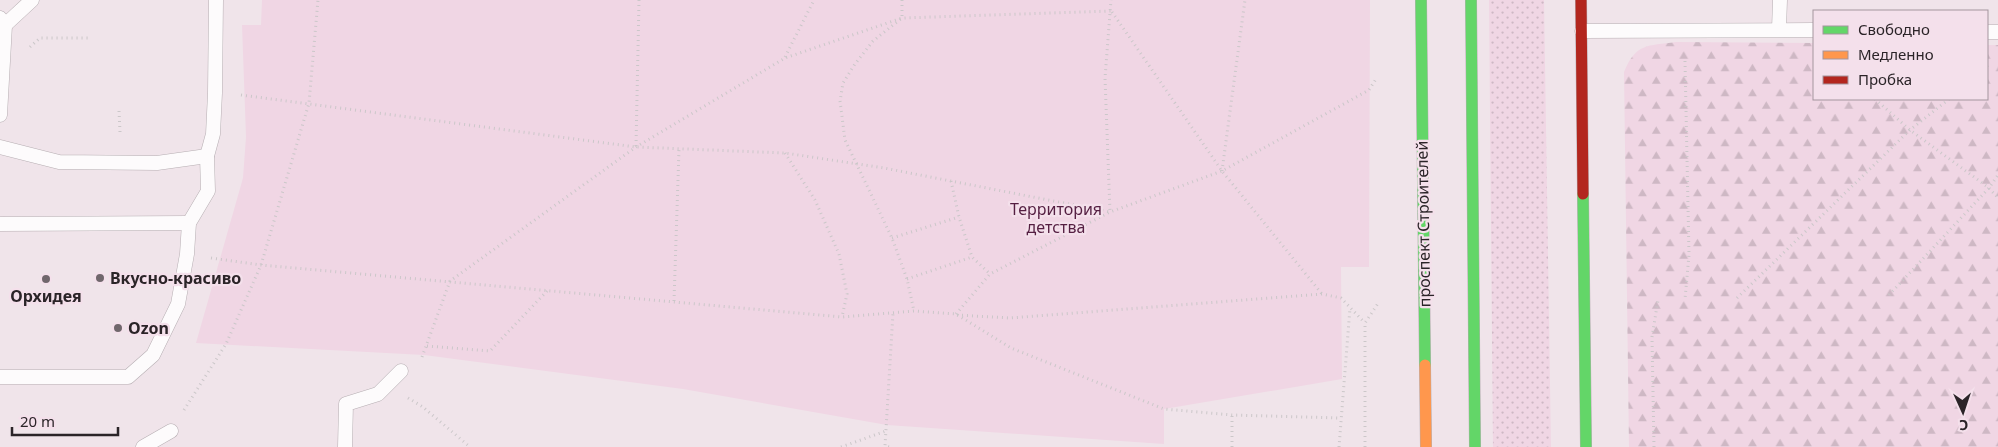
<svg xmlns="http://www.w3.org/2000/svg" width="1998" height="447" viewBox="0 0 1998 447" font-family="'Noto Sans',sans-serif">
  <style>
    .grass { fill: url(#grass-dots) }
    .forest { fill: url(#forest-firs) }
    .park { fill: #f0d6e4 }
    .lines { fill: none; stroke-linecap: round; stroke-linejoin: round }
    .lane-casing { stroke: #b6aeb2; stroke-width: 15 }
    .fast-casing { stroke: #b6aeb2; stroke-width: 12 }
    .slow-casing { stroke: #b6aeb2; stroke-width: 12 }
    .jam-casing { stroke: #b6aeb2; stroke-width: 12 }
    .path { stroke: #cbc7c9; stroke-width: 3; stroke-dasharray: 1 4; stroke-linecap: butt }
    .lane { stroke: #fdfbfc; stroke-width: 14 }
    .fast { stroke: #63d668; stroke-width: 11 }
    .slow { stroke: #ff974d; stroke-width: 11 }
    .jam { stroke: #b3261e; stroke-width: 11 }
    .poi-dot { fill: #70676c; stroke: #f4e0eb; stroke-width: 2 }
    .labels { text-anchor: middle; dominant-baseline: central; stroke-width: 4.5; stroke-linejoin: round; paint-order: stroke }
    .park-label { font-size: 16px; fill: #551f42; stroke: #f4e0eb }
    .street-label { font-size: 16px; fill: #2b2428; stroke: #f4e0eb }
    .poi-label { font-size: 16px; font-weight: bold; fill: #2b2428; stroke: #f4e0eb; text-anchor: start }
  </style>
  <defs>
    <pattern id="grass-dots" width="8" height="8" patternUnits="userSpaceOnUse" patternTransform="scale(1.25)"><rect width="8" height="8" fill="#f0d6e4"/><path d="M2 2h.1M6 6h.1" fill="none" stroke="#ceb8c4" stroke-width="1.8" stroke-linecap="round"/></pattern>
    <pattern id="forest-firs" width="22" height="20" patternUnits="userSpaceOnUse" patternTransform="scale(1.25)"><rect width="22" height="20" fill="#f0d6e4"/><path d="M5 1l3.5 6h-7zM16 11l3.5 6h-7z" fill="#ceb8c4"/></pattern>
  </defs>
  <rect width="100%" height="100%" fill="#f0e4ea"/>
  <path class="grass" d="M1489 0H1544L1551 447H1493Z"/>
  <path class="forest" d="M1676 42 1814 43V99H1987V45H1998V447H1629L1624 72C1636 43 1647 46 1676 42Z"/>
  <path class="park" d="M262 0H1370L1369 267H1341L1342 379 1164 409V444L887 425 683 389 424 355 196 343 243 178 246 137 242 25H261Z"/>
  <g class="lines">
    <g class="lane-casing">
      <g id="lane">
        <path d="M0 18 5 25 0 115"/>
        <path d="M5 25 32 0"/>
        <path d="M1779 29 1780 0"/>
        <path d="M1582 31 1814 30"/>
        <path d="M1987 32H1998"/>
        <path d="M0 147 59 162 157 163 207 156"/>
        <path d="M0 224 189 223"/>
        <path d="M0 377H128L153 355 178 304 187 254 189 223 208 191 207 156 213 134 215 93 216 0"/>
        <path d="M143 447 171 431"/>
        <path d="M345 447 346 404 378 394 401 371"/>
      </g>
    </g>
    <g class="fast-casing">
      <g id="fast">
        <path d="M1421 0 1425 365"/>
        <path d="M1471 0 1475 447"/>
        <path d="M1583 194 1586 447"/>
      </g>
    </g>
    <g class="slow-casing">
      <path id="slow" d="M1425 365 1426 447"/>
    </g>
    <g class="jam-casing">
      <path id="jam" d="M1581 0 1583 194"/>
    </g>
    <g class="path">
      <path d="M902 0V18L873 41 855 64 843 83 840 101 845 140 892 238 907 279 914 311"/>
      <path d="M1112 12 1222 171 1322 294"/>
      <path d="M30 47 40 38H91"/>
      <path d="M785 57 814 0"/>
      <path d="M1685 61 1689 255 1685 299"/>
      <path d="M1987 66 1990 63"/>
      <path d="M241 95 636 147 785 153 884 168 1110 212 1105 78 1111 0"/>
      <path d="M1875 99 1910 130 1989 188 1998 198"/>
      <path d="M119 111 120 132"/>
      <path d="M636 146 639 0"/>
      <path d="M785 153 815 200 839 254 847 294 842 317"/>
      <path d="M1222 171 1245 0"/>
      <path d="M951 181 959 217 972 257 990 274"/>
      <path d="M892 238 959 217"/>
      <path d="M211 258 261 265 842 317 914 311 956 314 1011 348 1164 409 1232 415 1340 418"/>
      <path d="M907 279 972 257"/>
      <path d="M1889 295 1989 188 1998 175"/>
      <path d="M1737 298 1910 130 1949 99"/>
      <path d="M674 301 679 149"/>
      <path d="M956 314 990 274 1110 212 1222 171 1369 90 1376 79"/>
      <path d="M957 315 1010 318 1322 294 1341 298 1365 323"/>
      <path d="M427 346 490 351 548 290"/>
      <path d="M422 357 450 281 636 147 785 58 902 18 1111 11"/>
      <path d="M408 398 423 407 470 447"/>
      <path d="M184 410 226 344 261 265 309 103 318 0"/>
      <path d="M841 447 886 431"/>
      <path d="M889 447 885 446 893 313"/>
      <path d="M1232 447V415"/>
      <path d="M1339 447 1350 308"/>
      <path d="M1365 447V323L1379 302"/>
      <path d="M1654 447 1652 337 1658 300"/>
    </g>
    <use href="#lane" class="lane"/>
    <use href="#fast" class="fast"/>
    <use href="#slow" class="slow"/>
    <use href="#jam" class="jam"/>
  </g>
  <g class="poi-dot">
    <circle cx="100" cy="278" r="5"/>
    <circle cx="46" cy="279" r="5"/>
    <circle cx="118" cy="328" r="5"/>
  </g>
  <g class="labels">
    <g class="park-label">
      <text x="1056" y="209">Территория<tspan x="1056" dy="18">детства</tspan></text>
    </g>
    <g class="street-label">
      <text transform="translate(1423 224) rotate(-91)">проспект Строителей</text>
    </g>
    <g class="poi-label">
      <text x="110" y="278">Вкусно-красиво</text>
      <text x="46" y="296" text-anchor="middle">Орхидея</text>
      <text x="128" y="328">Ozon</text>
    </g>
  </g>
  <rect x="1813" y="10" width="175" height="90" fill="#f4e0eb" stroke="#a4959d"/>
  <rect x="1823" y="26" width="25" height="8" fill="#63d668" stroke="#a4959d"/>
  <text x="1858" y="35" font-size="15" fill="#2b2428">Свободно</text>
  <rect x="1823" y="51" width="25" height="8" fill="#ff974d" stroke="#a4959d"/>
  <text x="1858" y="60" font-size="15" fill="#2b2428">Медленно</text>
  <rect x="1823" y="76" width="25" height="8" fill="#b3261e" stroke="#a4959d"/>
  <text x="1858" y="85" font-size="15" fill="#2b2428">Пробка</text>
  <g transform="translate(1963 412) rotate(177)" stroke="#f4e0eb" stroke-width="4" paint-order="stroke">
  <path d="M0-4L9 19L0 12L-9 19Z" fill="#2b2428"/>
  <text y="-8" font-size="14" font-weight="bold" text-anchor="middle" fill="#2b2428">С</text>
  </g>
  <path d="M12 427v8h106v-8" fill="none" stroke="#2b2428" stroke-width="2.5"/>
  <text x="20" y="427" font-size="15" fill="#2b2428" stroke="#f4e0eb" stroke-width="4" paint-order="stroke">20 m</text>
</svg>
